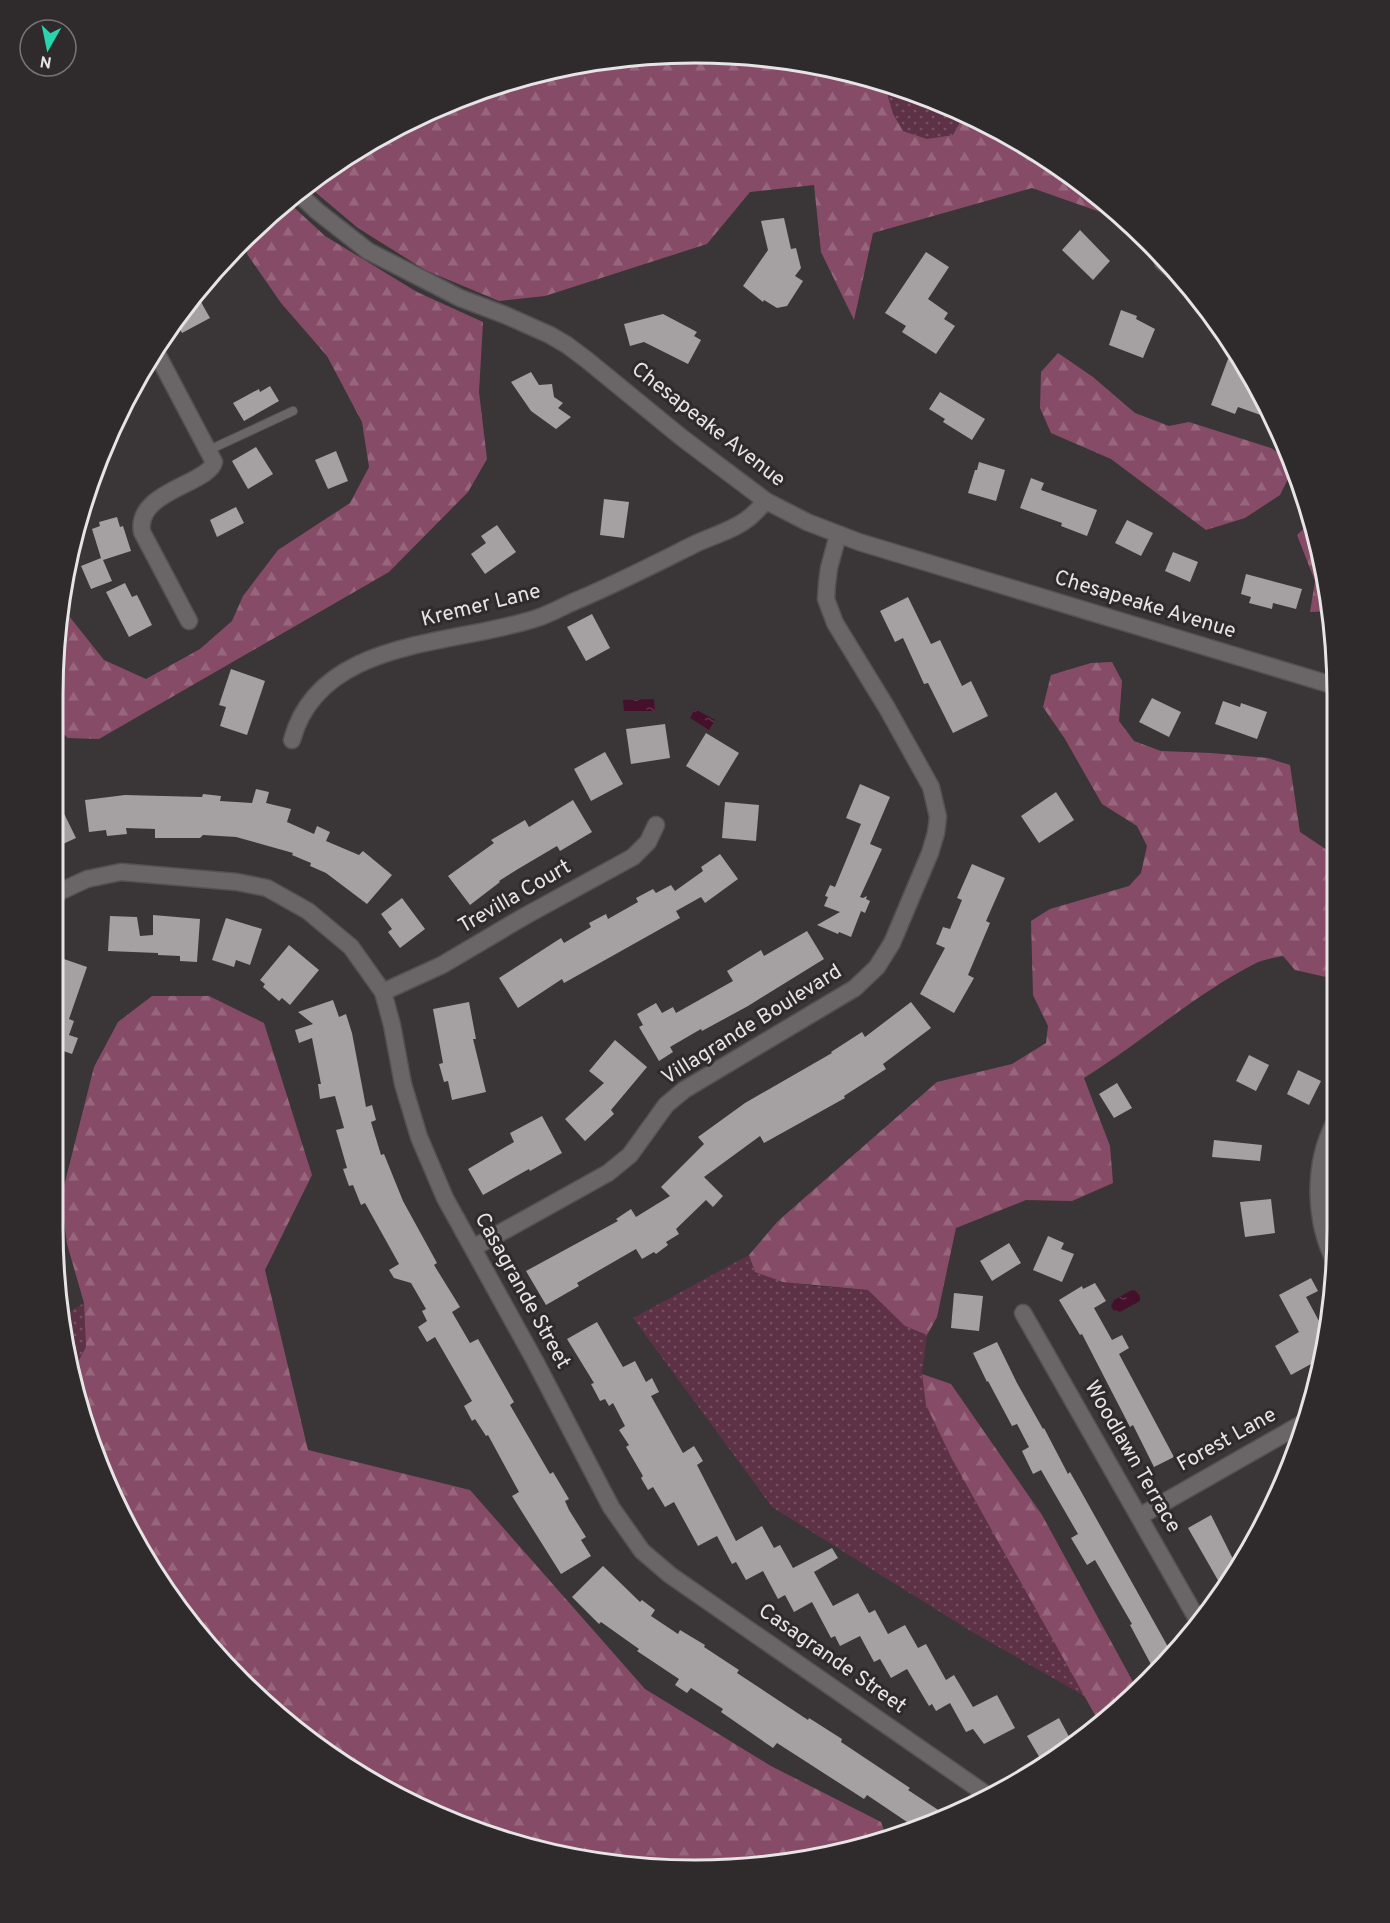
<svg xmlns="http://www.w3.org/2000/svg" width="1390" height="1923" viewBox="0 0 1390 1923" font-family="Overpass,sans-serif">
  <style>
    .grass { fill: url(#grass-dots) }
    .forest { fill: url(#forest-firs) }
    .water { fill: url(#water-ripples) }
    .building { fill: #a5a0a2 }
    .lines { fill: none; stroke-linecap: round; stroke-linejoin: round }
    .service-casing { stroke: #545152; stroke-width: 10 }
    .minor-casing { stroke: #545152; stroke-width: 19 }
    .tertiary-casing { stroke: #545152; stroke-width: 19 }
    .service { stroke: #6a6567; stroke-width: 8 }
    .minor { stroke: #6a6567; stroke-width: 16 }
    .tertiary { stroke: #6a6567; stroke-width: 16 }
    .labels { text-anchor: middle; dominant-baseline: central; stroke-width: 6; stroke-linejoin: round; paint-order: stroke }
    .street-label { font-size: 21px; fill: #e7e4e6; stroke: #2f2b2d }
    .rim { fill: none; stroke: #e7e4e6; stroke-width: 3 }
  </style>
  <defs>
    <pattern id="grass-dots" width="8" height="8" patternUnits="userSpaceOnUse" patternTransform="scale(1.5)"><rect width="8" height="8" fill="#5e3246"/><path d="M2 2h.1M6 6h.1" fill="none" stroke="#755061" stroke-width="1.8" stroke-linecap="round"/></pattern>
    <pattern id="forest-firs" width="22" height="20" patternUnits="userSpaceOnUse" patternTransform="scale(1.5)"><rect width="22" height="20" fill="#864c67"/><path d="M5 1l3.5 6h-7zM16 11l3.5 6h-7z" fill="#97667d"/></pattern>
    <pattern id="water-ripples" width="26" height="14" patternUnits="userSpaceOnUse" patternTransform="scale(1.5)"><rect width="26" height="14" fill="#45102c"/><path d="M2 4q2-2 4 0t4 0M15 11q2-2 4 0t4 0" fill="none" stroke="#60334b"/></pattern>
  </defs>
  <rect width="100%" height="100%" fill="#3a3537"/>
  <g class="grass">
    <path d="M884 83 965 113 953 135 927 139 903 131 893 114Z"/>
    <path d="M749 1255 755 1272 813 1286 868 1290 905 1326 927 1335 922 1374 926 1405 952 1459 1086 1697 969 1630 772 1507 633 1318Z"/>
    <path d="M84 1303 86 1347 72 1373 64 1315Z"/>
  </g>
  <g class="forest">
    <path d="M737 54 862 74 884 83 893 114 903 131 927 139 953 135 965 113 979 119 1086 185 1123 220 1032 188 873 233 854 320 821 252 814 185 750 192 707 244 545 296 499 301 425 270 358 228 308 186 374 138 489 86 611 58Z"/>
    <path d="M287 201 325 236 417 292 483 322 479 392 487 459 468 492 389 572 99 739 68 738 53 725V695L61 606 104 660 146 679 200 649 232 621 243 596 278 550 350 503 369 467 362 422 327 356 281 303 247 254 249 234 272 212Z"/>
    <path d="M1058 353 1093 377 1135 413 1169 426 1189 422 1271 448 1292 462 1294 467 1280 495 1245 518 1206 530 1111 459 1051 433 1040 408 1041 372Z"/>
    <path d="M1311 522 1332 611 1310 612 1315 581 1297 535Z"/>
    <path d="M1112 662 1122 681 1119 721 1134 741 1161 751 1211 753 1268 758 1290 765 1300 832 1333 854 1334 973 1326 977 1295 970 1283 956C1274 958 1264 959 1256 963 1195 994 1142 1042 1084 1078L1110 1146 1113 1183 1072 1201 1026 1200 956 1228 937 1317 927 1335 905 1326 868 1290 783 1282 755 1272 749 1255 778 1221 937 1082 1012 1064 1046 1043 1048 1026 1033 995 1031 921 1050 909 1129 886 1141 873 1147 846 1137 826 1102 804 1065 739 1043 707 1051 675 1091 663Z"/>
    <path d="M152 996H209L264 1023 312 1175 265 1270 308 1450 470 1490 645 1689 771 1766 881 1822 886 1836 779 1865 653 1869 570 1858 411 1804 271 1711 161 1585 102 1474 74 1395 72 1373 86 1347 84 1303 67 1244 61 1198 94 1067 118 1022Z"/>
    <path d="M922 1374 951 1384 1042 1515 1138 1691 1118 1711 1100 1724 952 1459 926 1405Z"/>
  </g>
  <g class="water">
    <path d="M654 699 655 711H624L623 700Z"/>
    <path d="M695 709 715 720 709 730 690 718Z"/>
    <path d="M1132 1290 1136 1291 1140 1296V1301L1120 1312 1116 1310 1114 1311 1111 1306 1114 1300Z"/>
  </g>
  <g class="building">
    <path d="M784 218 791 249 796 248 801 268 795 276 803 281 787 306 777 308 764 300 763 302 743 286 768 250 761 221Z"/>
    <path d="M1080 230 1110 261 1093 280 1062 250Z"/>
    <path d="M926 252 949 267 928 299 948 313 944 319 955 326 936 354 902 332 906 326 885 313Z"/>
    <path d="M196 293 210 318 182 333 176 322Z"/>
    <path d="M1121 310 1137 316 1136 319 1155 329 1143 358 1109 345Z"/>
    <path d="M663 314 697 332 694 336 701 340 688 364 644 342 630 346 624 324Z"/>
    <path d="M1228 359 1239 363 1271 411 1275 420 1238 407 1235 414 1211 405Z"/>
    <path d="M531 372 539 385 552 384 554 397 563 403 558 408 571 417 556 429 531 411 511 382Z"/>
    <path d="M270 386 279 401 244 421 233 403 259 389 260 392Z"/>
    <path d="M940 392 985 419 972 440 943 422 945 419 929 409Z"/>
    <path d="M256 447 273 474 248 489 232 461Z"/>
    <path d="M336 451 348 481 328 489 315 460Z"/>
    <path d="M979 462 1005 470 996 501 968 493 975 470H977Z"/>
    <path d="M1031 478 1044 483 1041 490 1097 510 1087 536 1061 526 1062 523 1020 508Z"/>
    <path d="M604 499 629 502 624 538 600 535Z"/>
    <path d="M236 507 244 523 217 537 210 520Z"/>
    <path d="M117 517 120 527 123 526 131 551 103 560 112 581 91 589 81 566 101 558 92 529 100 526 99 522Z"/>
    <path d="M1127 520 1153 533 1141 556 1115 543Z"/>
    <path d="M497 525 516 552 485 574 471 554 486 543 481 536Z"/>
    <path d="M1173 552 1198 562 1190 582 1165 571Z"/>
    <path d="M1246 574 1302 589 1296 609 1273 603 1272 609 1249 603 1251 597 1241 594Z"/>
    <path d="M125 583 132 597 137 595 152 625 129 637 106 592Z"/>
    <path d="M908 597 931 644 940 640 962 686 971 681 988 716 953 733 928 683 924 684 903 638 895 642 880 611Z"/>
    <path d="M592 614 610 648 586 661 567 627Z"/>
    <path d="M231 669 265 681 247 735 220 726 226 707 219 705Z"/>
    <path d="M1152 698 1181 712 1169 737 1139 722Z"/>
    <path d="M1223 701 1240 707 1241 703 1267 712 1257 739 1215 724Z"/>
    <path d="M665 724 670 758 631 764 626 729Z"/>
    <path d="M706 733 739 753 719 786 686 766Z"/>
    <path d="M605 752 623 784 591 801 574 769Z"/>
    <path d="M860 784 890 797 870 844 882 849 860 897 863 898 867 896 866 899 870 901 865 913 861 911 851 937 839 932 838 934 817 925 840 912 824 906 828 897 825 896 830 885 835 887 861 824 846 818Z"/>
    <path d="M52 789 76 838 52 849Z"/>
    <path d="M256 789 269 792 266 803 291 809 287 822 314 834 317 826 330 832 326 841 359 855 363 851 392 875 367 904 326 873 310 866 311 863 292 855 293 853 236 837 203 835 200 838H155V829L126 828 127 834 107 836 106 830 89 832 85 800 125 795 202 797 203 794 221 796 220 801 252 803Z"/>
    <path d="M1056 792 1074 820 1039 843 1021 816Z"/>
    <path d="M573 800 592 832 560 851 557 846 518 869 499 881 500 882 470 905 448 876 494 843 491 840 525 820 529 827Z"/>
    <path d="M725 802 759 805 756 841 722 838Z"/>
    <path d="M720 854 738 879 705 903 701 897 676 911 680 918 564 983 562 979 518 1008 499 978 561 938 564 943 591 927 589 923 606 914 608 919 638 902 636 898 653 889 656 893 671 885 675 891 703 871 701 867Z"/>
    <path d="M972 864 1005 878 986 921 990 923 968 975 974 978 954 1013 920 994 945 948 936 944 943 927 950 929 962 900 957 898Z"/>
    <path d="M402 898 425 929 400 948 388 932 392 929 381 914Z"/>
    <path d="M153 915 200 919 197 962 180 961V956L158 955V953L108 951 110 916 137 917 140 936 153 935Z"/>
    <path d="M226 918 262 929 250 965 236 960 234 967 212 960Z"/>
    <path d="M807 931 824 959 748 1006 702 1031 701 1029 670 1047 673 1052 659 1061 639 1027 643 1025 637 1014 656 1003 662 1013 673 1007 676 1013 733 981 727 971 761 950 764 956Z"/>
    <path d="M289 945 319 970 290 1005 282 998 279 1001 263 987 265 984 260 980Z"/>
    <path d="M61 958 87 967 69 1019 74 1021 69 1035 78 1038 72 1054 52 1047V969L55 961 59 962Z"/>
    <path d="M333 1000 339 1017 346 1014 352 1033 366 1107 372 1105 376 1120 371 1122 381 1155 384 1154 403 1201 437 1263 434 1265 460 1307 452 1312 470 1343 478 1339 514 1402 510 1405 550 1474 553 1472 569 1499 565 1501 569 1510 586 1537 581 1540 591 1556 561 1574 512 1496 519 1492 488 1435 486 1436 475 1419 472 1421 464 1406 472 1401 435 1337 427 1342 418 1327 427 1321 422 1311 426 1309 411 1283 394 1278 389 1270 399 1264 365 1203 361 1205 353 1185 349 1186 343 1169 347 1168 336 1130 344 1128 335 1096 320 1099 318 1084H321L312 1038 299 1043 295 1030 313 1024 298 1012Z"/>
    <path d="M469 1002 476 1039H473L486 1092 452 1100 448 1081 444 1082 439 1064 443 1063 433 1009Z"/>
    <path d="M911 1002 931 1028 883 1064 886 1069 844 1096 845 1098 764 1143 760 1136 704 1177 723 1196 713 1207 706 1200 676 1229 679 1234 666 1242 668 1245 656 1254 654 1252 642 1259 636 1249 577 1283 579 1286 546 1305 526 1271 618 1221 616 1219 631 1209 636 1217 670 1196 661 1187 704 1144 698 1137 745 1103 832 1053 831 1052 862 1032 865 1037Z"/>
    <path d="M615 1040 647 1067 611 1110 614 1114 585 1141 565 1119 604 1083 589 1071Z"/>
    <path d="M1249 1055 1269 1065 1256 1091 1236 1081Z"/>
    <path d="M1298 1070 1321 1081 1309 1105 1287 1094Z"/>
    <path d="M1117 1083 1132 1108 1114 1118 1099 1094Z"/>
    <path d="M542 1116 562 1153 530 1171 529 1169 483 1195 468 1169 514 1142 510 1133Z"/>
    <path d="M1214 1140 1262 1145 1260 1161 1212 1157Z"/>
    <path d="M1271 1199 1275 1233 1245 1237 1240 1202Z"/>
    <path d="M1048 1236 1064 1243 1061 1249 1074 1254 1062 1282 1033 1270Z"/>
    <path d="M1009 1243 1021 1263 992 1281 980 1261Z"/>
    <path d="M1311 1278 1318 1291 1306 1297 1319 1321 1329 1315 1322 1358 1291 1375 1275 1346 1299 1332 1279 1295Z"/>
    <path d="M1095 1283 1106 1301 1094 1308 1112 1340 1122 1335 1129 1348 1119 1354 1174 1457 1154 1467 1133 1425 1130 1427 1082 1334 1080 1335 1059 1300 1082 1286 1083 1289Z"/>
    <path d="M954 1293 983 1296 979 1331 951 1328Z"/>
    <path d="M597 1322 623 1367 635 1361 646 1382 652 1378 659 1392 651 1396 683 1453 694 1446 703 1461 697 1465 736 1541 762 1526 774 1548 780 1545 793 1568 832 1548 838 1558 814 1572 833 1606 858 1593 869 1613 875 1610 888 1634 905 1625 918 1648 926 1644 946 1680 954 1675 973 1707 997 1695 1015 1728 984 1744 973 1729 966 1732 950 1703 936 1711 932 1704 929 1706 907 1669 891 1678 880 1659 874 1662 860 1636 840 1646 835 1636 831 1638 812 1602 794 1612 785 1595 778 1599 763 1571 746 1580 736 1562 732 1564 717 1536 698 1546 674 1502 665 1507 653 1487 648 1490 641 1478 643 1476 626 1447 629 1445 619 1430 625 1426 613 1403 609 1406 605 1399 600 1401 591 1384 594 1383 567 1339Z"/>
    <path d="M997 1342 1017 1383 1043 1429 1044 1428 1068 1474 1070 1472 1078 1486 1172 1654 1155 1672 1130 1625 1132 1624 1095 1560 1087 1565 1071 1538 1078 1534 1041 1470 1033 1474 1022 1451 1029 1447 1017 1424 1012 1426 988 1381 987 1382 973 1353Z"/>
    <path d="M1211 1515 1237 1567 1223 1589 1188 1528Z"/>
    <path d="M603 1566 640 1602 642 1600 655 1610 651 1616 678 1634 680 1630 705 1645 704 1647 739 1670 737 1673 808 1720 809 1718 842 1739 841 1742 910 1788 908 1790 949 1817 916 1828 867 1795 864 1799 777 1743 773 1748 721 1712 723 1709 691 1688 687 1693 675 1685 679 1679 637 1651 639 1649 601 1622 599 1624 572 1597Z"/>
    <path d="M1059 1718 1073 1744 1044 1765 1027 1736Z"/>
  </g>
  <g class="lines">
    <g class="service-casing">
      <path id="service" d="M209 450 293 411"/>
    </g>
    <g class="minor-casing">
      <g id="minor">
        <path d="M1163 262 1184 279"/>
        <path d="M155 350 214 462C209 484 135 491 142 532L189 621"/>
        <path d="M292 740C320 636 458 646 540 617 551 613 562 607 573 602 614 585 653 565 693 545 711 536 735 530 750 517 756 512 761 506 766 501"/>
        <path d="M53 896 57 893 87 879 121 872 237 882 267 888 308 911 351 947 383 992 392 1025 403 1084 419 1137 445 1198 535 1361 611 1507 642 1551 670 1575 990 1797"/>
        <path d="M383 992 442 965 525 916 633 857 648 842 656 825"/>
        <path d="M1335 1122C1312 1165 1314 1222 1336 1264"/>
        <path d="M473 1248 608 1173 630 1155 666 1105 684 1090 855 988 877 967 892 943 930 853 936 833 938 817 931 787 887 708 835 623 826 599 827 584 829 568 838 535"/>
        <path d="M1023 1313 1200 1624"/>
        <path d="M1140 1516 1305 1422"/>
      </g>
    </g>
    <g class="tertiary-casing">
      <path id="tertiary" d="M298 193 317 211 368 251 460 298 505 315 550 335 567 345 587 360 681 437 766 501 807 522 859 542 1332 685"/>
    </g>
    <use href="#service" class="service"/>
    <use href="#minor" class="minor"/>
    <use href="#tertiary" class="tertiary"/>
  </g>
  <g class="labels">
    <g class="street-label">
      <text transform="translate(708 425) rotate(38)">Chesapeake Avenue</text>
      <text transform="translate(1145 605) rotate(17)">Chesapeake Avenue</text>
      <text transform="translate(481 606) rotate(-14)">Kremer Lane</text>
      <text transform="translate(515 897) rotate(-30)">Trevilla Court</text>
      <text transform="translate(752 1025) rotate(-32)">Villagrande Boulevard</text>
      <text transform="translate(522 1291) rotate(61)">Casagrande Street</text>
      <text transform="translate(1227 1440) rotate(-29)">Forest Lane</text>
      <text transform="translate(1132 1457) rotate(60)">Woodlawn Terrace</text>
      <text transform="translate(832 1659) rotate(35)">Casagrande Street</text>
    </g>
  </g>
  <path d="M0 0H1390V1923H0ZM695 63H695A632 632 0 0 1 1327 695V1228A632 632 0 0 1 695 1860H695A632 632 0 0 1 63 1228V695A632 632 0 0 1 695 63Z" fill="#2f2b2d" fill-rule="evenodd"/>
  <path class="rim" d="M695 63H695A632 632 0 0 1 1327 695V1228A632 632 0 0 1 695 1860H695A632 632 0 0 1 63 1228V695A632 632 0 0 1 695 63Z"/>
  <g transform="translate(48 48) rotate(189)"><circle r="28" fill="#2f2b2d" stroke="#797577" stroke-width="1.5"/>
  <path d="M0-4.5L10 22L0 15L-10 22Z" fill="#29d5ad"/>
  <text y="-9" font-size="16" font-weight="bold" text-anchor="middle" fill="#e7e4e6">N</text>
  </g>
</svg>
